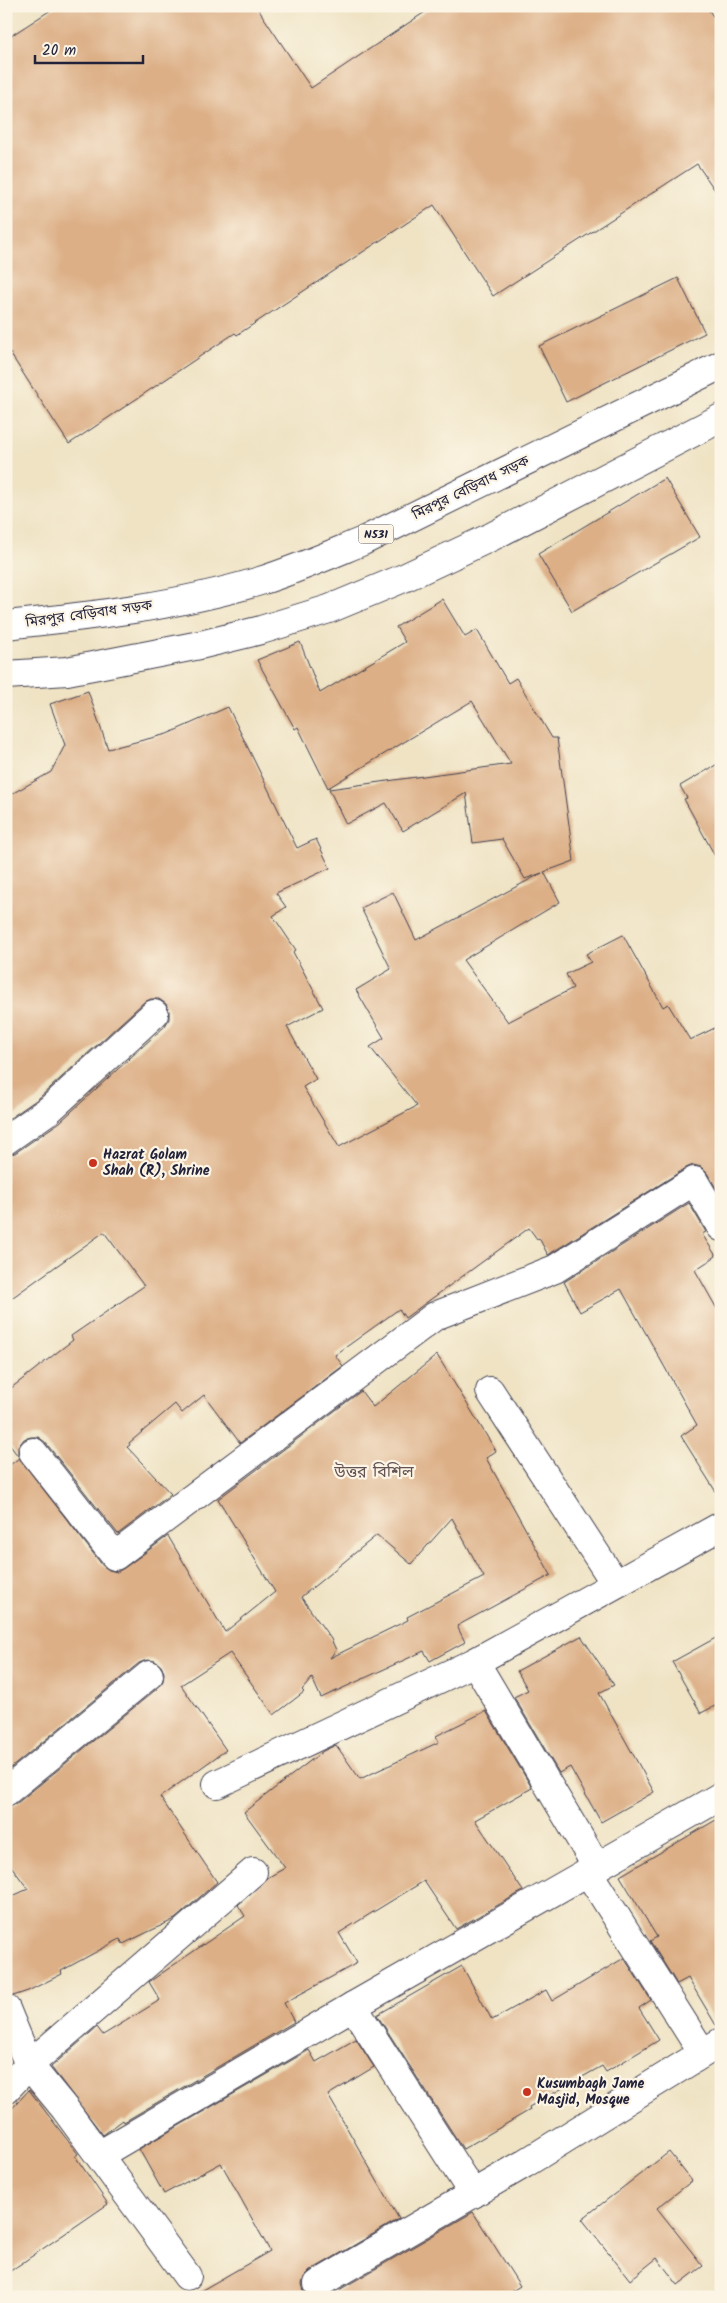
<svg xmlns="http://www.w3.org/2000/svg" width="727" height="2303" viewBox="0 0 727 2303" font-family="Kalam,'Noto Sans Bengali',sans-serif">
  <style>
    .building { fill: #dcaf86; fill-rule: evenodd }
    .lines { fill: none; stroke-linecap: round; stroke-linejoin: round }
    .minor-casing { stroke: #413f50; stroke-width: 30 }
    .highway-casing { stroke: #413f50; stroke-width: 30 }
    .minor { stroke: #fff; stroke-width: 28 }
    .highway { stroke: #fff; stroke-width: 28 }
    .poi-dot { fill: #c8321e; stroke: #fcf5e5; stroke-width: 2 }
    .labels { text-anchor: middle; dominant-baseline: central; stroke-width: 4.5; stroke-linejoin: round; paint-order: stroke }
    .shield { fill: #fcf5e5; stroke: #63616e; stroke-width: 1 }
    .shield-label { font-size: 12px; font-weight: bold; fill: #22223b }
    .street-label { font-size: 14px; fill: #22223b; stroke: #fcf5e5 }
    .poi-label { font-size: 14px; font-weight: bold; fill: #22223b; stroke: #fcf5e5; text-anchor: start }
    .quarter-label { font-size: 16px; fill: #635355; stroke: #fcf5e5 }
  </style>
  <rect width="100%" height="100%" fill="#fcf5e5"/>
  <filter id="ink" filterUnits="userSpaceOnUse"><feTurbulence type="fractalNoise" baseFrequency=".02" numOctaves="2"/><feDisplacementMap in="SourceGraphic" scale="10" xChannelSelector="R" yChannelSelector="G"/><feConvolveMatrix kernelMatrix="1 2 1 2 8 2 1 2 1" color-interpolation-filters="sRGB"/></filter>
  <filter id="wash" filterUnits="userSpaceOnUse"><feTurbulence type="fractalNoise" baseFrequency=".0096" numOctaves="4" result="noise"/><feDisplacementMap in="SourceGraphic" scale="20" xChannelSelector="R" yChannelSelector="G"/><feGaussianBlur stdDeviation="1.12" result="paint"/><feColorMatrix in="noise" values="0 0 0 0 0 0 0 0 0 0 0 0 0 0 0 0 0 1.4 0 .05"/><feComposite in="paint" operator="in"/></filter>
  <g filter="url(#wash)">
    <rect width="100%" height="100%" fill="#efe3c4"/>
    <g id="blocks">
      <g class="building">
        <path d="M57 6H256L311 88 434 6H706L721 28V199L697 164 493 296 434 205 237 335 235 333 69 444 6 347V39Z"/>
        <path d="M678 278 705 333 566 402 539 346Z"/>
        <path d="M665 478 700 537 572 611 538 554Z"/>
        <path d="M442 599 465 637 477 630 508 683 516 678 552 738H557L574 861 544 872 560 902 463 960 508 1022 573 988 566 974 591 962 586 954 623 935 663 1007 668 1004 690 1040 721 1025V1196L707 1173 701 1167 693 1165 686 1168 548 1255 539 1238 537 1239 529 1228 405 1318 399 1309 335 1355 343 1366 240 1443 204 1395 182 1413 175 1404 129 1443 130 1445 127 1447 171 1494 118 1534 45 1442 38 1437H31L24 1439 18 1447V1456L6 1440V1392L73 1340 71 1336 144 1286 104 1232 6 1302V1155L15 1153 60 1122 165 1026 169 1019V1011L166 1004 159 999H151L144 1002 39 1098 6 1121V797L51 772 65 745 50 704 88 691 108 749 167 734 228 707 297 848 316 839 330 868 276 893 286 907 273 916 296 950 293 952 323 1008 287 1027 316 1079 303 1087 339 1147 417 1106 370 1047 384 1038 356 990 391 969 361 908 393 892 416 940 542 873 525 879 502 839 473 843 466 793 403 831 386 803 346 824 329 789 511 764 472 701 328 788 298 727 295 729 257 660 300 642 320 693 405 642 396 627Z"/>
        <path d="M721 762V867L684 799 687 798 680 786Z"/>
        <path d="M689 1203 706 1232 702 1234 716 1256 695 1270 721 1316V1500L681 1436 697 1425 621 1289 580 1312 564 1282Z"/>
        <path d="M437 1355 496 1451 486 1458 551 1575 457 1626 465 1642 430 1661 424 1651 321 1698 312 1678 302 1690 304 1692 274 1715 230 1653 181 1685 226 1750 160 1797 217 1882 175 1919 123 1944 120 1939 61 1971 62 1974 28 1991 13 1996 6 1994V1899L28 1889 6 1859V1807L16 1804 159 1687 163 1681 164 1673 161 1666 155 1661 147 1660 139 1663 6 1772V1468L19 1458 103 1566 109 1570 117 1572 124 1568 168 1536 225 1632 275 1592 218 1499 361 1391 373 1407ZM452 1518 484 1577 407 1617 408 1620 330 1658 336 1650 331 1639 301 1597 377 1535 411 1564Z"/>
        <path d="M721 1635V1703L701 1713 672 1662Z"/>
        <path d="M581 1636 614 1685 599 1693 654 1792 601 1822 570 1767 559 1773 514 1697 528 1690 517 1671Z"/>
        <path d="M486 1711 532 1788 475 1820 523 1891 456 1929 424 1881 339 1933 357 1963 284 2003 294 2022 124 2122 123 2120 103 2135 51 2067 97 2027 103 2035 160 2000 149 1982 245 1916 238 1905 267 1878 285 1868 244 1812 323 1751 336 1745 360 1779 439 1742 436 1736Z"/>
        <path d="M721 1817V2026L717 2027 688 1978 677 1984 650 1941 657 1937 620 1876Z"/>
        <path d="M624 1958 651 2000 639 2008 659 2040 606 2072 602 2066 529 2107 530 2110 463 2149 377 2015 462 1966 492 2020 546 1990 552 2001Z"/>
        <path d="M356 2039 374 2067 328 2095 399 2219 310 2271 304 2277 302 2284 304 2291 309 2297H190L270 2251 221 2163 164 2194 139 2149 309 2050 316 2062Z"/>
        <path d="M29 2090 78 2154 75 2156 108 2204 6 2274V2115Z"/>
        <path d="M669 2152 692 2181 657 2208 703 2266 678 2285 657 2258 630 2280 582 2219Z"/>
        <path d="M473 2212 520 2286 503 2297H327Z"/>
      </g>
    </g>
  </g>
  <g filter="url(#ink)">
    <use href="#blocks" fill-opacity="0" stroke="#413f50" stroke-width="1"/>
    <g class="lines">
      <g class="minor-casing">
        <g id="minor">
          <path d="M6 1140 49 1110 154 1014"/>
          <path d="M490 1391 615 1583"/>
          <path d="M33 1452 115 1556 435 1316 555 1269 694 1181 721 1227"/>
          <path d="M475 1662 721 1526"/>
          <path d="M217 1784 475 1662 597 1867"/>
          <path d="M6 1792 149 1675"/>
          <path d="M588 1872 702 2052"/>
          <path d="M353 2006 473 2194"/>
          <path d="M6 2009 29 2065 65 2109 187 2276"/>
          <path d="M6 2089 29 2065 253 1872"/>
          <path d="M99 2155 353 2006 721 1796"/>
          <path d="M318 2284 524 2164 721 2042"/>
        </g>
      </g>
      <g class="highway-casing">
        <g id="highway">
          <path d="M6 625C91 616 178 606 260 581 295 570 329 555 363 541L721 365"/>
          <path d="M6 675 67 671 200 645 261 630 329 609 406 577 491 537 721 418"/>
        </g>
      </g>
      <use href="#minor" class="minor"/>
      <use href="#highway" class="highway"/>
    </g>
  </g>
  <g class="poi-dot">
    <circle cx="93" cy="1163" r="5"/>
    <circle cx="527" cy="2092" r="5"/>
  </g>
  <g class="labels">
    <rect class="shield" x="358.5" y="524.5" width="35" height="19" rx="4"/>
    <g class="shield-label">
      <text x="376" y="534">N531</text>
    </g>
    <g class="street-label">
      <text transform="translate(471 488) rotate(-26)">মিরপুর বেড়িবাধ সড়ক</text>
      <text transform="translate(89 614) rotate(-8)">মিরপুর বেড়িবাধ সড়ক</text>
    </g>
    <g class="poi-label">
      <text x="103" y="1155">Hazrat Golam<tspan x="103" dy="16">Shah (R), Shrine</tspan></text>
      <text x="537" y="2084">Kusumbagh Jame<tspan x="537" dy="16">Masjid, Mosque</tspan></text>
    </g>
    <g class="quarter-label">
      <text x="374" y="1472">উত্তর বিশিল</text>
    </g>
  </g>
  <rect width="727" height="2303" fill="none" stroke="#fcf5e5" stroke-width="25"/>
  <path d="M35 55v8h108v-8" fill="none" stroke="#22223b" stroke-width="2.5"/>
  <text x="42" y="55" font-size="15" fill="#22223b" stroke="#fcf5e5" stroke-width="4" paint-order="stroke">20 m</text>
</svg>
